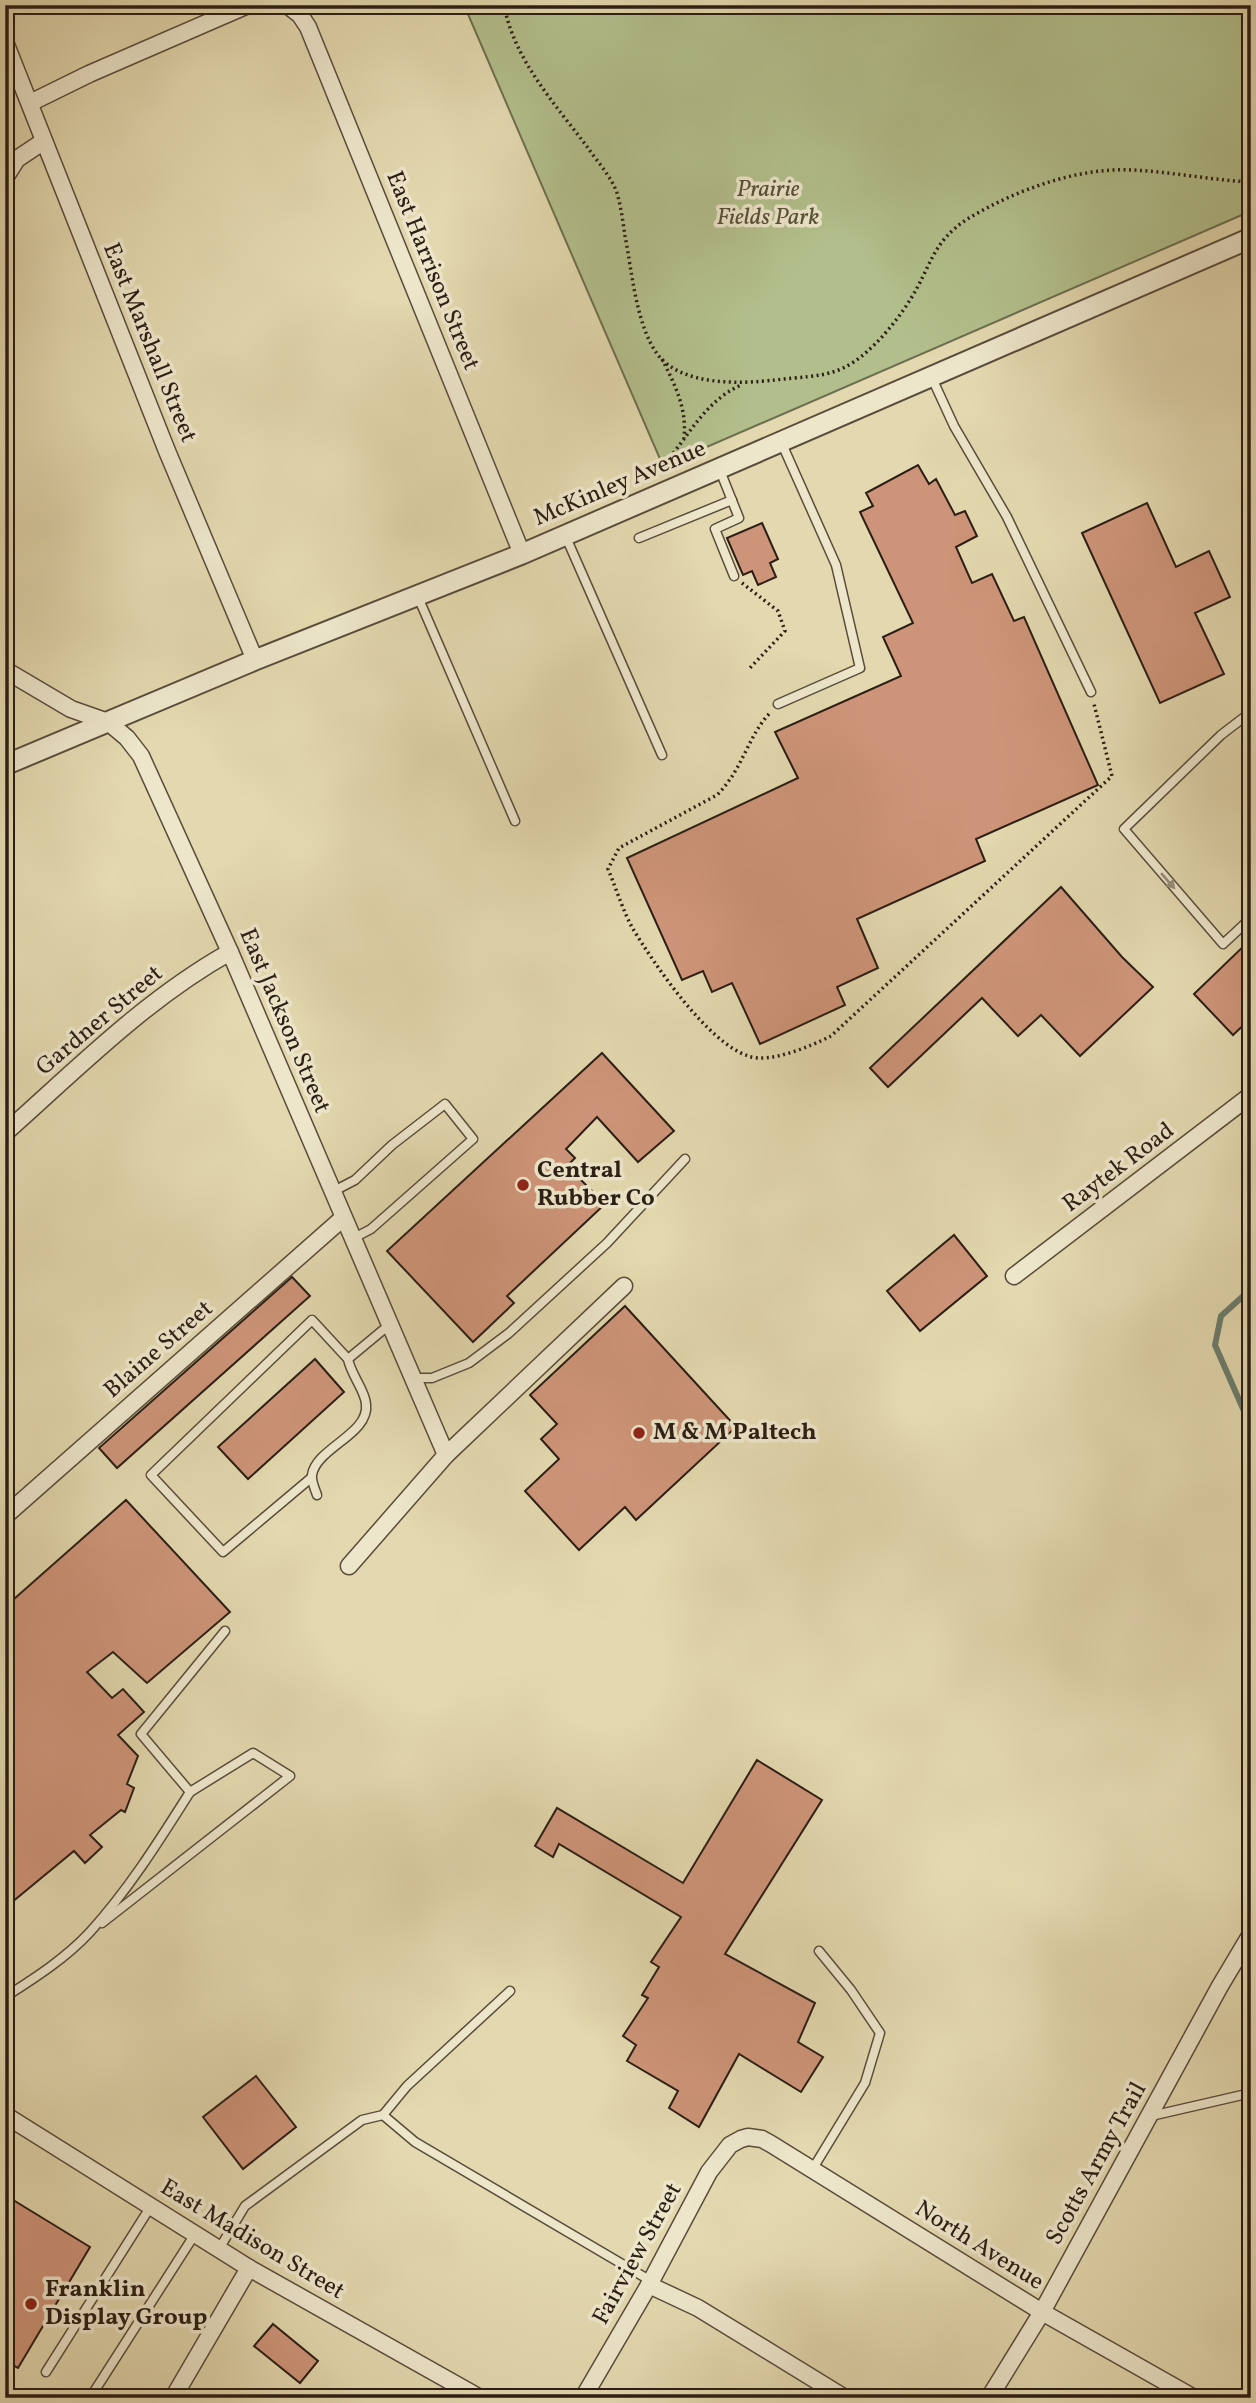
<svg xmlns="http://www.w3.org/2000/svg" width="1256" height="2403" viewBox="0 0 1256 2403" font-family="Vollkorn,serif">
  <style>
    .green { fill: #b2bf8c; stroke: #6e6e50; stroke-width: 2 }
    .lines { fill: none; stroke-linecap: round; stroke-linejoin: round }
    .stream { stroke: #6b7c6c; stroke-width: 6 }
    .building { fill: #ce9479; stroke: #2b1e14; stroke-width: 2 }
    .service-casing { stroke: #594c3b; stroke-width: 11 }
    .minor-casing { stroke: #594c3b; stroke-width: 19 }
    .tertiary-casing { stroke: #594c3b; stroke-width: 23 }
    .path { stroke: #2b1e14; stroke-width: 3.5; stroke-dasharray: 2 3.5; stroke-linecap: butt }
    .service { stroke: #ede6cb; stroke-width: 8 }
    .minor { stroke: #ede6cb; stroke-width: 16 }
    .tertiary { stroke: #ede6cb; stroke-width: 19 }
    .oneway { fill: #968c79 }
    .poi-dot { fill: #8f2418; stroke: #ede6cb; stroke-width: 2.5 }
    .labels { text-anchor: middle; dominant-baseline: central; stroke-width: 7; stroke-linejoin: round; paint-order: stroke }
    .park-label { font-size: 24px; font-style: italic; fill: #544e38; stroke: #ede6cb }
    .street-label { font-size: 24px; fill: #2b1e14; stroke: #ede6cb }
    .poi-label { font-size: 24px; font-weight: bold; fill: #2b1e14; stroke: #ede6cb; text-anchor: start }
  </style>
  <rect width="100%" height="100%" fill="#e3d8af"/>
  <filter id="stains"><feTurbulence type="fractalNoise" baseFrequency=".00286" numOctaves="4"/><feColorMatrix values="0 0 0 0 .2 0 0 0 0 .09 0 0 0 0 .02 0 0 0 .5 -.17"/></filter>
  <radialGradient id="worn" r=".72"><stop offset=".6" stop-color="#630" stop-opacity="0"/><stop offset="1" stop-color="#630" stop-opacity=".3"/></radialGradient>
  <path class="green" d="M464 5H1251V211L663 466Z"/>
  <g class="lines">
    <path class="stream" d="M1251 1289 1221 1316 1215 1345 1251 1427"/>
  </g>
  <g class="building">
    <path d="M918 465 929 484 936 479 955 515 965 511 977 536 956 547 972 583 992 574 1014 621 1024 617 1098 785 976 839 985 861 857 919 878 968 837 987 845 1005 760 1044 732 983 712 992 703 971 682 980 627 858 798 778 775 732 901 676 883 637 913 623 860 512 873 506 866 493Z"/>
    <path d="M1147 503 1176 567 1209 551 1230 597 1195 613 1224 674 1160 703 1082 533Z"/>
    <path d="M762 523 778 559 770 563 776 577 758 585 752 571 743 575 727 538Z"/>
    <path d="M1061 887 1122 957 1153 987 1080 1056 1041 1015 1018 1036 982 998 888 1087 870 1068Z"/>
    <path d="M1251 939V1018L1233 1035 1194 994Z"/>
    <path d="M602 1053 674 1131 638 1162 597 1117 566 1149 575 1158 567 1166 605 1204 507 1296 514 1303 473 1342 387 1251Z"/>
    <path d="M954 1235 987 1276 920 1331 887 1291Z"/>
    <path d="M292 1277 310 1296 117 1468 99 1448Z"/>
    <path d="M625 1306 736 1427 636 1520 625 1507 579 1550 525 1491 559 1459 541 1439 557 1424 530 1395Z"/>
    <path d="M315 1359 344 1392 248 1479 218 1447Z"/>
    <path d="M126 1500 230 1612 147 1683 113 1652 87 1672 112 1698 123 1689 144 1712 118 1735 138 1756 127 1784 134 1788 125 1812 121 1810 90 1835 102 1847 85 1863 74 1851 5 1908V1607Z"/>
    <path d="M757 1760 822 1800 725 1954 815 2003 798 2042 823 2057 801 2092 739 2054 699 2127 669 2108 678 2091 627 2061 636 2045 623 2036 648 1998 642 1995 659 1967 651 1962 681 1917 559 1844 553 1857 535 1846 557 1808 683 1883Z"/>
    <path d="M256 2076 296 2127 243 2169 203 2117Z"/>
    <path d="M5 2195 90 2247 18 2368 5 2361Z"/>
    <path d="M273 2324 318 2361 300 2383 254 2346Z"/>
  </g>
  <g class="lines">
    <g class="service-casing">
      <g id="service">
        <path d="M931 376 954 426 1007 517 1091 692"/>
        <path d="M719 468 739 518 715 529 734 576"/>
        <path d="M565 535 662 755"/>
        <path d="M639 538 732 500"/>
        <path d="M418 597 515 821"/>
        <path d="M778 704 860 668 836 565 782 444"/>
        <path d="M1251 712 1221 735 1124 829 1223 944 1251 918"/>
        <path d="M332 1192 355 1180 392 1145 445 1104 473 1139 371 1229 352 1239"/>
        <path d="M412 1378H432L469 1363 509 1333 607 1243 685 1159"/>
        <path d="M311 1478 223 1552 151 1475 312 1320 348 1359"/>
        <path d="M317 1495C315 1489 311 1481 312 1475 316 1448 370 1434 366 1404 365 1390 351 1375 348 1359L389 1325"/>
        <path d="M102 1923 290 1776 253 1753 190 1792"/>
        <path d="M5 1997C35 1978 66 1958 90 1932 129 1889 159 1841 190 1792L141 1734 225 1631"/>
        <path d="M383 2115 407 2086 510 1991"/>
        <path d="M1151 2116 1251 2093"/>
        <path d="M812 2170 865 2083 880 2033 851 1990 819 1951"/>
        <path d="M219 2249 245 2206 362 2120 383 2115 415 2142 651 2281"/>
        <path d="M46 2372 151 2206"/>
        <path d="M90 2398 195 2234"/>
      </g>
    </g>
    <g class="minor-casing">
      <g id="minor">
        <path d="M287 5 300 15 308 27 522 554"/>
        <path d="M5 42 167 451 255 660"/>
        <path d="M30 103 89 74 248 5"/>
        <path d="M5 178 17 159 44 141"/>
        <path d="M5 670 71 709 108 722 127 738 141 756 230 952 446 1455"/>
        <path d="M5 1133C77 1069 146 999 230 952"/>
        <path d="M1014 1276 1251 1095"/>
        <path d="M5 1516 343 1218"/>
        <path d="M349 1566 446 1455 624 1286"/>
        <path d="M5 2115 249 2268 480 2398"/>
        <path d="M649 2285 698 2308 845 2398"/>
        <path d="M173 2398 249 2268"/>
        <path d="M583 2398 649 2285 709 2172 730 2145 741 2139 748 2137 762 2139 771 2144 1042 2312 1194 2398"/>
        <path d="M989 2398 1042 2312 1220 1986 1251 1934"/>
      </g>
    </g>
    <g class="tertiary-casing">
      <path id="tertiary" d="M5 765 255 660 522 554 1251 238"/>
    </g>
    <g class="path">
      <path d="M504 5C514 60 556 105 588 148 597 161 612 178 617 193 621 207 623 222 625 236 632 271 636 326 658 355 682 386 740 384 775 380 826 374 842 379 881 338 891 327 902 313 910 300 931 267 932 241 969 218 1016 190 1078 167 1133 170 1172 172 1211 180 1251 182"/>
      <path d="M662 359C675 385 687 408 684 438"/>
      <path d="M663 466C688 437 705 401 741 385"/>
      <path d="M742 583 778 611 785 631 748 670"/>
      <path d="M769 714C747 738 743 769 717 795L619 848 608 869C616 888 623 911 633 929 655 965 707 1042 748 1056 770 1064 811 1046 831 1036L1112 776 1094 704"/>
    </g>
    <use href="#service" class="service"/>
    <use href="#minor" class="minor"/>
    <use href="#tertiary" class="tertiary"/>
  </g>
  <defs><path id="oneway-solid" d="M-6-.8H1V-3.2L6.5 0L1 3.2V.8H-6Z" transform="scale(1.75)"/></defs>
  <use class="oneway" href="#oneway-solid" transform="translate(1168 881) rotate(49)"/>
  <g class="poi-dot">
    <circle cx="523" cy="1185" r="7"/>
    <circle cx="639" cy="1433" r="7"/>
    <circle cx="31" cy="2304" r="7"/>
  </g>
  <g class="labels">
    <g class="park-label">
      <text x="768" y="190">Prairie<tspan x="768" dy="28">Fields Park</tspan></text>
    </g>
    <g class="street-label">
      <text transform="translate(432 271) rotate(68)">East Harrison Street</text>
      <text transform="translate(149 343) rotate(68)">East Marshall Street</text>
      <text transform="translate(620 484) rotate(-23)">McKinley Avenue</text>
      <text transform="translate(100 1021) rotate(-40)">Gardner Street</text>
      <text transform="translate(284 1021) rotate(67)">East Jackson Street</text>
      <text transform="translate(1119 1168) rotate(-37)">Raytek Road</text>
      <text transform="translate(159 1350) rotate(-41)">Blaine Street</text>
      <text transform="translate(1097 2164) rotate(-61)">Scotts Army Trail</text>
      <text transform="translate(252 2240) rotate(31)">East Madison Street</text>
      <text transform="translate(979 2246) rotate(32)">North Avenue</text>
      <text transform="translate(638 2254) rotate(-61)">Fairview Street</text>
    </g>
    <g class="poi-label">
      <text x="537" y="1171">Central<tspan x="537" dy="28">Rubber Co</tspan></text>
      <text x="653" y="1433">M &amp; M Paltech</text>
      <text x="45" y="2290">Franklin<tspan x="45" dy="28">Display Group</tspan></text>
    </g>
  </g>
  <rect width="1256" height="2403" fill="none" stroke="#e3d8af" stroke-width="28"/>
  <rect x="7" y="7" width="1242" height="2389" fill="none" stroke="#2b1e14" stroke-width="3.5"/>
  <rect x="14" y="14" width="1228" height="2375" fill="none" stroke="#2b1e14" stroke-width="2"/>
  <rect width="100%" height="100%" filter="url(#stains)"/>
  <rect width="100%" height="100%" fill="url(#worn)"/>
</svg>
